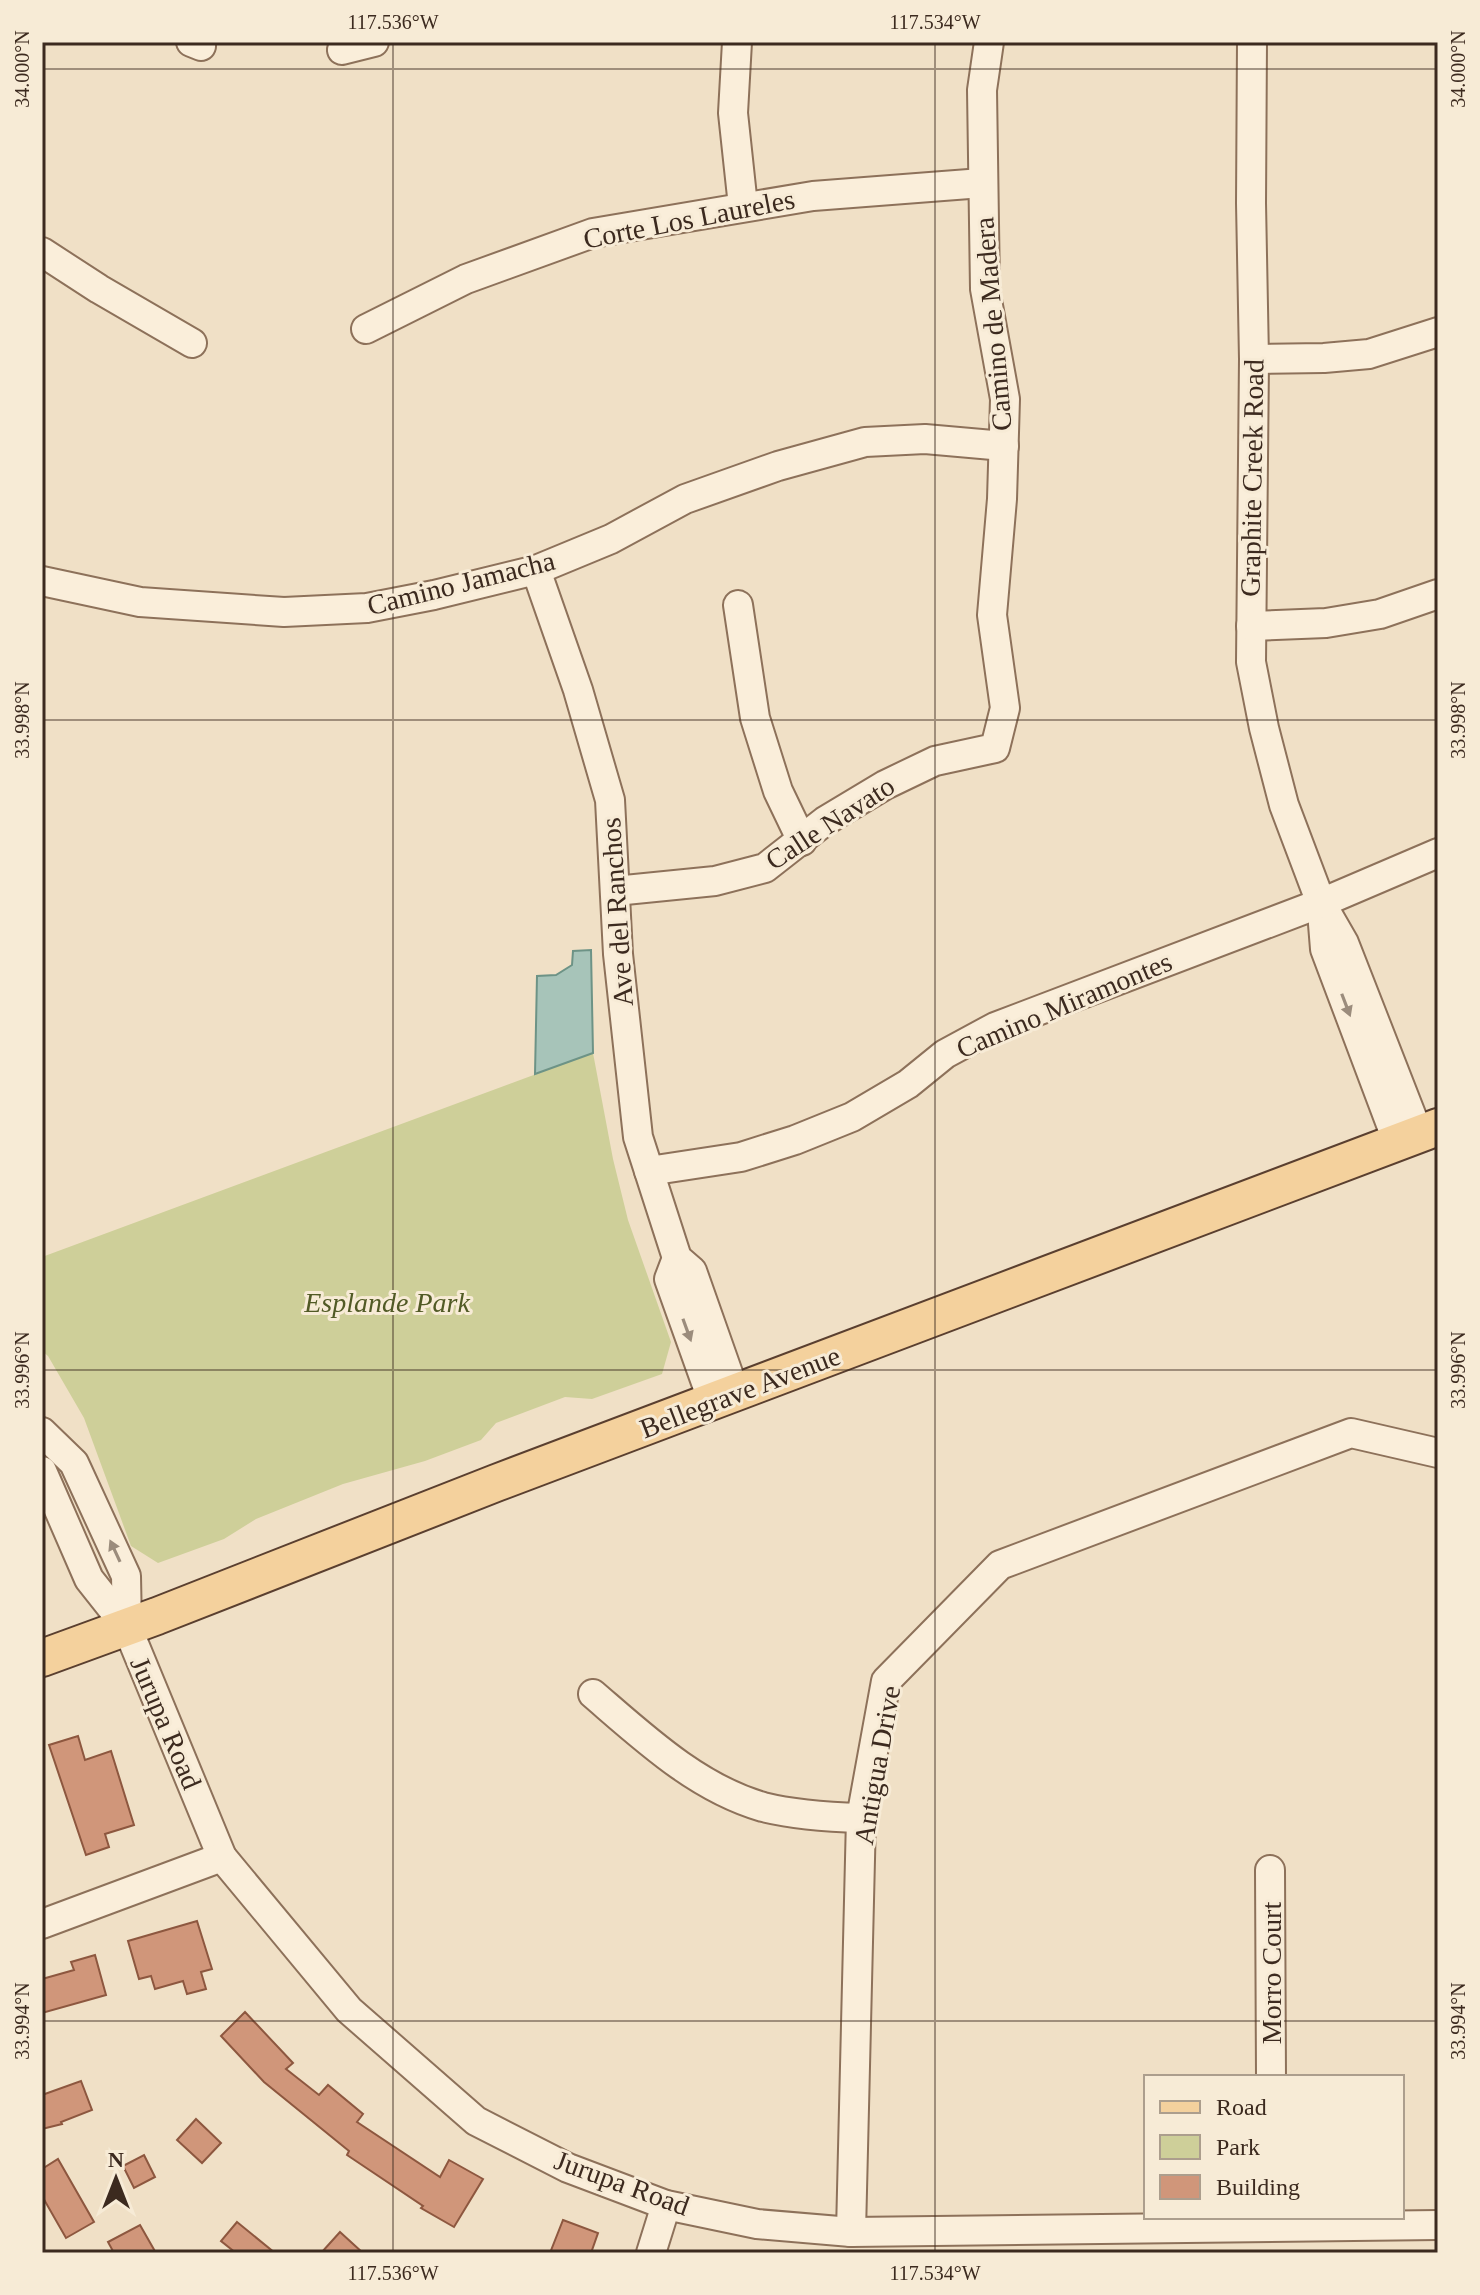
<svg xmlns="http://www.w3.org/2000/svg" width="1480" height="2295" viewBox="0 0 1480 2295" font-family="Georgia,serif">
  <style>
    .green { fill: #cecf99 }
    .water { fill: #a7c4b9; stroke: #6d9386; stroke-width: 2 }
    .building { fill: #d0967a; stroke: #8d573f; stroke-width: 2 }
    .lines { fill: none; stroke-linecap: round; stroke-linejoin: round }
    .minor-casing { stroke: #8d715a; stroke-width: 32 }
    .major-casing { stroke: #5a3f2f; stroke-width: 40 }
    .minor { stroke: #faeeda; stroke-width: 28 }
    .major { stroke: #f4d19d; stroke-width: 36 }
    .oneway { fill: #9b8c7c }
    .ticks { fill: none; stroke: #3c2a1f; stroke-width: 2; stroke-opacity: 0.45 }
    .labels { text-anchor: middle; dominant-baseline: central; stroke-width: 6; stroke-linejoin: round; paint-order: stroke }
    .street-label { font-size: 28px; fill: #3c2a1f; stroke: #f7ebd6 }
    .park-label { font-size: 28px; font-style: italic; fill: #515a25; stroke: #f7ebd6 }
    .neatline { fill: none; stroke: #3c2a1f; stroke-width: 3 }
    .ticks-label { font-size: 20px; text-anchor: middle; fill: #3c2a1f }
  </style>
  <rect width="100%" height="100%" fill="#f0e0c6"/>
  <path class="green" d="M593 1053 613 1159 628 1220 671 1342 662 1374 592 1399 565 1397 496 1423 481 1440 425 1461 343 1484 256 1519 224 1539 158 1563 131 1546 84 1418 48 1356 42 1351V1257Z"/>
  <path class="water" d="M591 950 593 1053 535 1074 537 976 556 975 572 965 573 951Z"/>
  <g class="building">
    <path d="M78 1736 85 1760 111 1751 134 1825 105 1834 109 1847 86 1855 49 1745Z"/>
    <path d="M197 1921 212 1969 201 1972 206 1989 187 1994 183 1981 155 1989 151 1976 139 1979 128 1941Z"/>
    <path d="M95 1955 106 1995 42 2013V1979L74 1970 71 1962Z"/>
    <path d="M245 2012 293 2063 286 2069 319 2095 328 2085 363 2114 357 2122 440 2177 449 2160 483 2179 454 2227 421 2208 423 2206 347 2155 349 2151 264 2082 221 2036Z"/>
    <path d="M81 2081 92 2110 61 2122 62 2124 42 2129V2095Z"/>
    <path d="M196 2119 221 2143 202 2163 177 2140Z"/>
    <path d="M144 2155 155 2177 134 2188 123 2166Z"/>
    <path d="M58 2159 94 2222 66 2238 42 2196V2169Z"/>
    <path d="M563 2220 598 2233 591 2253H550Z"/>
    <path d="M237 2222 275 2253H236L221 2241Z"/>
    <path d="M140 2225 156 2253H114L108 2242Z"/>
    <path d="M340 2232 363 2253H321Z"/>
  </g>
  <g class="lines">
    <g class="minor-casing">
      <g id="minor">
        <path d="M191 42 201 46"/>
        <path d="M737 42 733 113 743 206"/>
        <path d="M1252 42 1251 203 1254 359 1251 662 1264 728 1284 805 1321 903 1344 943 1419 1135"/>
        <path d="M342 50 374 42"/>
        <path d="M42 252 99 289 192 343"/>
        <path d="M366 329 466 279 593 233 813 196 982 183"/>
        <path d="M1254 359 1324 358 1369 354 1438 332"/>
        <path d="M536 570 578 690 610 800 618 954 638 1137 677 1258 692 1271 735 1393"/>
        <path d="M42 581 140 602 284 612 367 608 434 595 536 570 611 539 685 499 778 466 865 442 925 439 1004 446"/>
        <path d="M738 605 755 718 778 791 802 841"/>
        <path d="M1251 626 1326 623 1380 614 1438 594"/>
        <path d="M615 891 715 881 765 868 825 821 885 785 935 761 995 748 1005 708 992 615 1002 499 1005 399 985 289 982 90 989 42"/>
        <path d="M1323 924 1325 949 1398 1143"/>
        <path d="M649 1171 741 1157 795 1140 852 1117 908 1084 945 1054 995 1027 1321 903 1438 853"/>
        <path d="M677 1258 669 1279 713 1402"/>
        <path d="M42 1432 74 1463 126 1576 127 1627"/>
        <path d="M42 1471 89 1579 127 1627 222 1857 349 2010 476 2121 568 2168 666 2205 757 2224 851 2232 1438 2225"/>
        <path d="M593 1694C644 1738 697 1788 763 1807 795 1815 828 1817 861 1818"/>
        <path d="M1270 1870 1271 2077"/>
        <path d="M42 1924 222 1857"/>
        <path d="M851 2232 861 1818 886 1681 1000 1565 1351 1433 1438 1453"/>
        <path d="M651 2253 666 2205"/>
      </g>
    </g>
    <g class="major-casing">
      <path id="major" d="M42 1658 157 1616 496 1483 1438 1127"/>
    </g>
    <use href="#minor" class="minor"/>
    <use href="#major" class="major"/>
  </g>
  <defs><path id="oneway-solid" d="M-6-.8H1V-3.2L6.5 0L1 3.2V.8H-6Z" transform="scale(2)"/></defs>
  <g class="oneway">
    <use href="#oneway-solid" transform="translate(1346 1005) rotate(69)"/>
    <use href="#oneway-solid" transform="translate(687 1330) rotate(70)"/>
    <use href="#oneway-solid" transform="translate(115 1551) rotate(-115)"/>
  </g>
  <path class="ticks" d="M393 42V2253M935 42V2253M42 69H1438M42 720H1438M42 1370H1438M42 2021H1438"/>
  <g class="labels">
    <g class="street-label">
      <text transform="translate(689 219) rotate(-11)">Corte Los Laureles</text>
      <text transform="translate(993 324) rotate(-95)">Camino de Madera</text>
      <text transform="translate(1252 478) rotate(-89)">Graphite Creek Road</text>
      <text transform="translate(461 583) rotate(-14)">Camino Jamacha</text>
      <text transform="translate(830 823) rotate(-33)">Calle Navato</text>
      <text transform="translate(617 912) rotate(-94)">Ave del Ranchos</text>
      <text transform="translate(1064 1005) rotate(-23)">Camino Miramontes</text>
      <text transform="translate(740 1392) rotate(-21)">Bellegrave Avenue</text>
      <text transform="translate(166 1723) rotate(67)">Jurupa Road</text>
      <text transform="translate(877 1765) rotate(-80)">Antigua Drive</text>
      <text transform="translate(1271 1973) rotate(-90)">Morro Court</text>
      <text transform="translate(622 2183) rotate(20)">Jurupa Road</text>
    </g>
    <g class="park-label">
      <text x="387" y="1302">Esplande Park</text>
    </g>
  </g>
  <rect width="1480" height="2295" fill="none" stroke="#f7ebd6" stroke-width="88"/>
  <rect x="1144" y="2075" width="260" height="144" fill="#f7ebd6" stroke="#ac9e8d" stroke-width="2"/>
  <rect x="1160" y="2101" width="40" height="12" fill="#f4d19d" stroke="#ac9e8d" stroke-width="2"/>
  <text x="1216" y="2115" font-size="24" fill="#3c2a1f">Road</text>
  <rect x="1160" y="2135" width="40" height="24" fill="#cecf99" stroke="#ac9e8d" stroke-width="2"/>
  <text x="1216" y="2155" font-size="24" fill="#3c2a1f">Park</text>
  <rect x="1160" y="2175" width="40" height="24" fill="#d0967a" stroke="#ac9e8d" stroke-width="2"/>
  <text x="1216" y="2195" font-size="24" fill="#3c2a1f">Building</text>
  <g transform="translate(116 2179)" stroke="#f7ebd6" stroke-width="6" paint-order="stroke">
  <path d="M0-6L14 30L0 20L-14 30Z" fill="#3c2a1f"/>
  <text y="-12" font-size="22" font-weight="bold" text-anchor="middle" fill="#3c2a1f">N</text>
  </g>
  <rect x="44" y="44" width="1392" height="2207" class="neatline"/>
  <g class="ticks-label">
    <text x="393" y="29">117.536°W</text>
    <text x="935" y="29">117.534°W</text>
    <text transform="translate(22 69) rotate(-90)" y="7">34.000°N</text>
    <text transform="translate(1458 69) rotate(-90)" y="7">34.000°N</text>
    <text transform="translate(22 720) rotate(-90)" y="7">33.998°N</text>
    <text transform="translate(1458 720) rotate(-90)" y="7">33.998°N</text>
    <text transform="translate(22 1370) rotate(-90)" y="7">33.996°N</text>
    <text transform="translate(1458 1370) rotate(-90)" y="7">33.996°N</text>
    <text transform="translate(22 2021) rotate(-90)" y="7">33.994°N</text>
    <text transform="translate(1458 2021) rotate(-90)" y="7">33.994°N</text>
    <text x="393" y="2280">117.536°W</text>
    <text x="935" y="2280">117.534°W</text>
  </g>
</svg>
